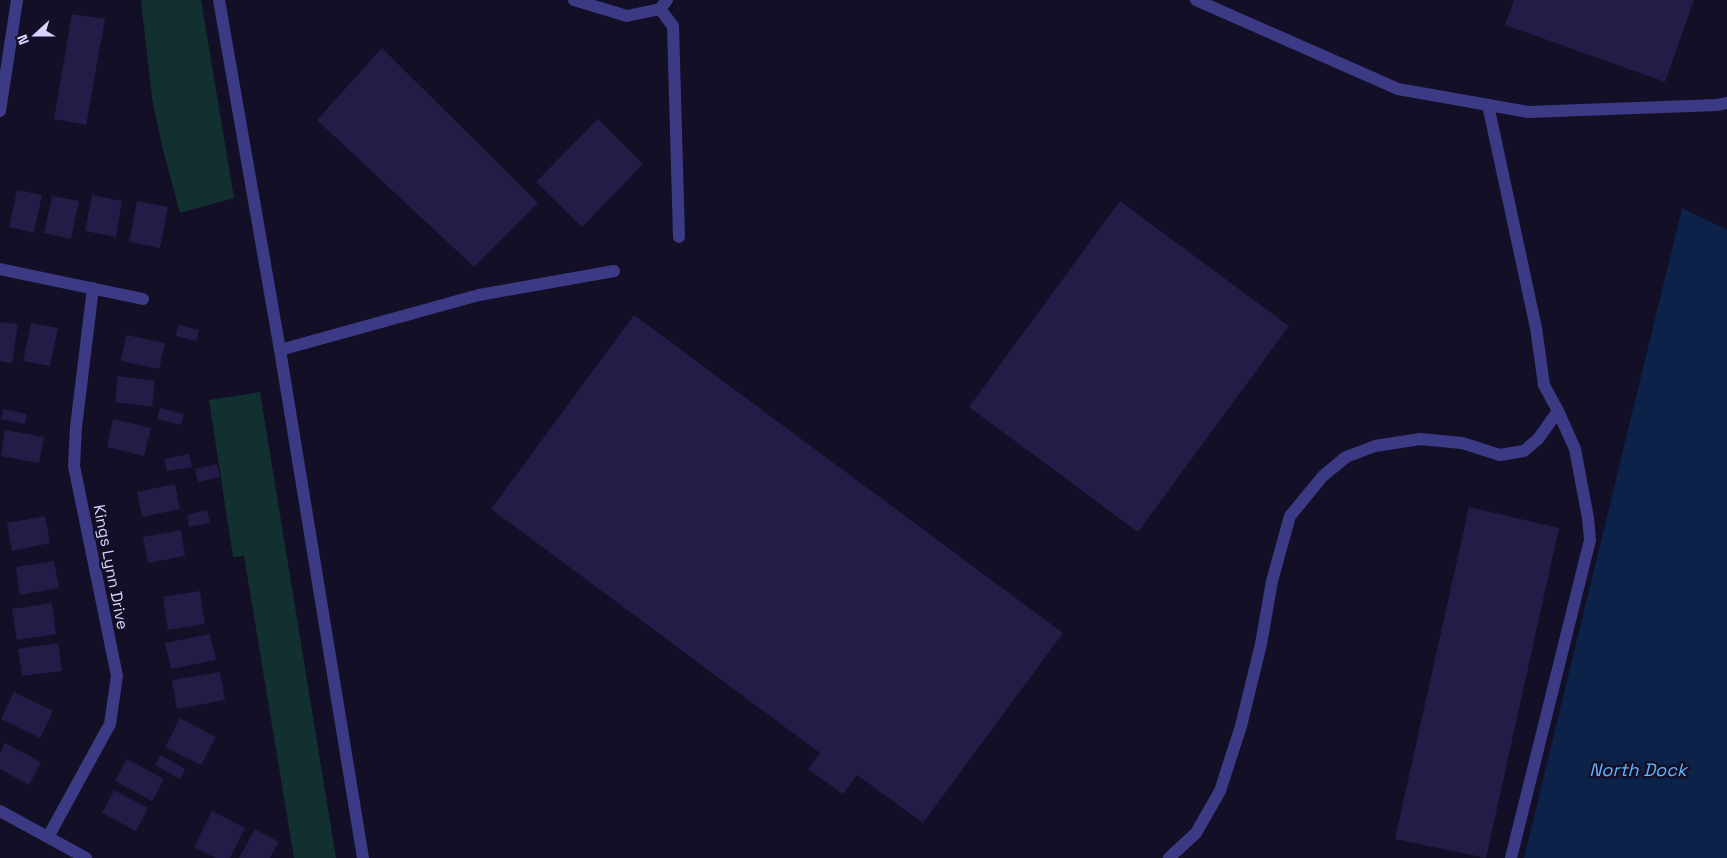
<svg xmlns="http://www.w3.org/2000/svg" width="1727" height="858" viewBox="0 0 1727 858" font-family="'Space Grotesk',sans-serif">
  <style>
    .green { fill: #12302f }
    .water { fill: #0c2248 }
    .building { fill: #241b47 }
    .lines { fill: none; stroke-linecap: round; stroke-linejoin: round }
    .minor { stroke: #3d3a85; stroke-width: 12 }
    .labels { text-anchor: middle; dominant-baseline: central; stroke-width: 5; stroke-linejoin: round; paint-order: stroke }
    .street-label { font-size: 16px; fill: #d9d4ff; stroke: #130f26 }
    .water-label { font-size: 18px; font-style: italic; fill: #62b6ff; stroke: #130f26 }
  </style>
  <rect width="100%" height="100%" fill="#130f26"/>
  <g class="green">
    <path d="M141 0H201L234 198 180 213 162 146 152 98Z"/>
    <path d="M260 392 336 858H294L244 556 233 557 209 400Z"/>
  </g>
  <path class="water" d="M1682 208 1727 230V858H1524Z"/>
  <g class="building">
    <path d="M1514 0H1694L1665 82 1505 25Z"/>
    <path d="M72 14 105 19 86 125 54 119Z"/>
    <path d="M382 48 538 203 474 267 317 120Z"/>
    <path d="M598 119 643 164 582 227 536 182Z"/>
    <path d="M17 190 42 195 34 233 9 227Z"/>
    <path d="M92 195 122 201 116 237 85 231Z"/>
    <path d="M52 196 79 201 71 239 44 233Z"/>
    <path d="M137 201 168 207 160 248 129 242Z"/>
    <path d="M1120 201 1289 326 1138 532 969 407Z"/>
    <path d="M634 315 1063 633 923 823 857 775 843 794 808 769 820 753 491 509Z"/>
    <path d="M0 322 18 324 12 363 0 361Z"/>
    <path d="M31 323 58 328 50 366 23 361Z"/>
    <path d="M178 325 199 330 196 341 176 336Z"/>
    <path d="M126 335 165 343 159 369 121 361Z"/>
    <path d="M118 376 155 381 152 407 115 402Z"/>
    <path d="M160 408 184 414 181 425 157 419Z"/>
    <path d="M3 409 27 414 25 424 1 419Z"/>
    <path d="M113 419 151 428 144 456 107 447Z"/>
    <path d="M5 430 44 437 39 463 1 456Z"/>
    <path d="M189 454 192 467 167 471 164 459Z"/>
    <path d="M217 464 220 477 198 482 195 469Z"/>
    <path d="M175 484 180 509 142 517 137 492Z"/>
    <path d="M1469 507 1559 528 1486 858 1395 839Z"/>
    <path d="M207 510 210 523 189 527 187 515Z"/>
    <path d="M45 516 50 543 12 551 7 523Z"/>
    <path d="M181 530 185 556 148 563 143 537Z"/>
    <path d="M54 561 59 588 20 595 16 567Z"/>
    <path d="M200 591 205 624 168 630 163 597Z"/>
    <path d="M52 603 56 634 17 640 12 609Z"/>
    <path d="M210 634 216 660 171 669 165 643Z"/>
    <path d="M58 643 62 671 22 676 18 649Z"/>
    <path d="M220 672 225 700 177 709 172 680Z"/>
    <path d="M14 692 53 711 40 738 1 719Z"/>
    <path d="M180 718 216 737 201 765 165 747Z"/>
    <path d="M5 743 41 762 29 785 0 769V753Z"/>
    <path d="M161 755 185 769 180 779 155 765Z"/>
    <path d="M127 759 164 779 152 801 115 781Z"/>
    <path d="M114 790 148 808 136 831 102 813Z"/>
    <path d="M212 811 245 828 230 858H215L194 847Z"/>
    <path d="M255 829 279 842 270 858H239Z"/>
  </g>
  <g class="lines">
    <g class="minor">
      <path d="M219 0 280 350 363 858"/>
      <path d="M574 0 627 16 660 9 667 0"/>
      <path d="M1196 0 1398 89 1528 112 1717 105 1727 103"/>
      <path d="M660 9 673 26 679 237"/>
      <path d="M1488 105 1536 328 1544 385 1558 411 1575 449 1588 518 1590 540 1511 858"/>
      <path d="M0 111 17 0"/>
      <path d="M0 269 143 299"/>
      <path d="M280 350 479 295 614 271"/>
      <path d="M0 811 86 858"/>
      <path d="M48 837 110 724 117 676 74 466 76 427 93 288"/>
      <path d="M1169 858 1196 833 1220 791 1241 726 1261 644 1272 581 1290 516 1323 476 1346 457 1375 446 1420 439 1462 443 1500 455 1524 451 1538 439 1558 411"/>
    </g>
  </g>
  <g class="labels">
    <g class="street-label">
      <text transform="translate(111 567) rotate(79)">Kings Lynn Drive</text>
    </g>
    <g class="water-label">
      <text x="1638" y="769">North Dock</text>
    </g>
  </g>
  <g transform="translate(35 35) rotate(249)" stroke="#130f26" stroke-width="4" paint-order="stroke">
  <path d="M0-4L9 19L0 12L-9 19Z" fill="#d9d4ff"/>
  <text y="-8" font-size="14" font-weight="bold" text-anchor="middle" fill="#d9d4ff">N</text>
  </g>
</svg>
